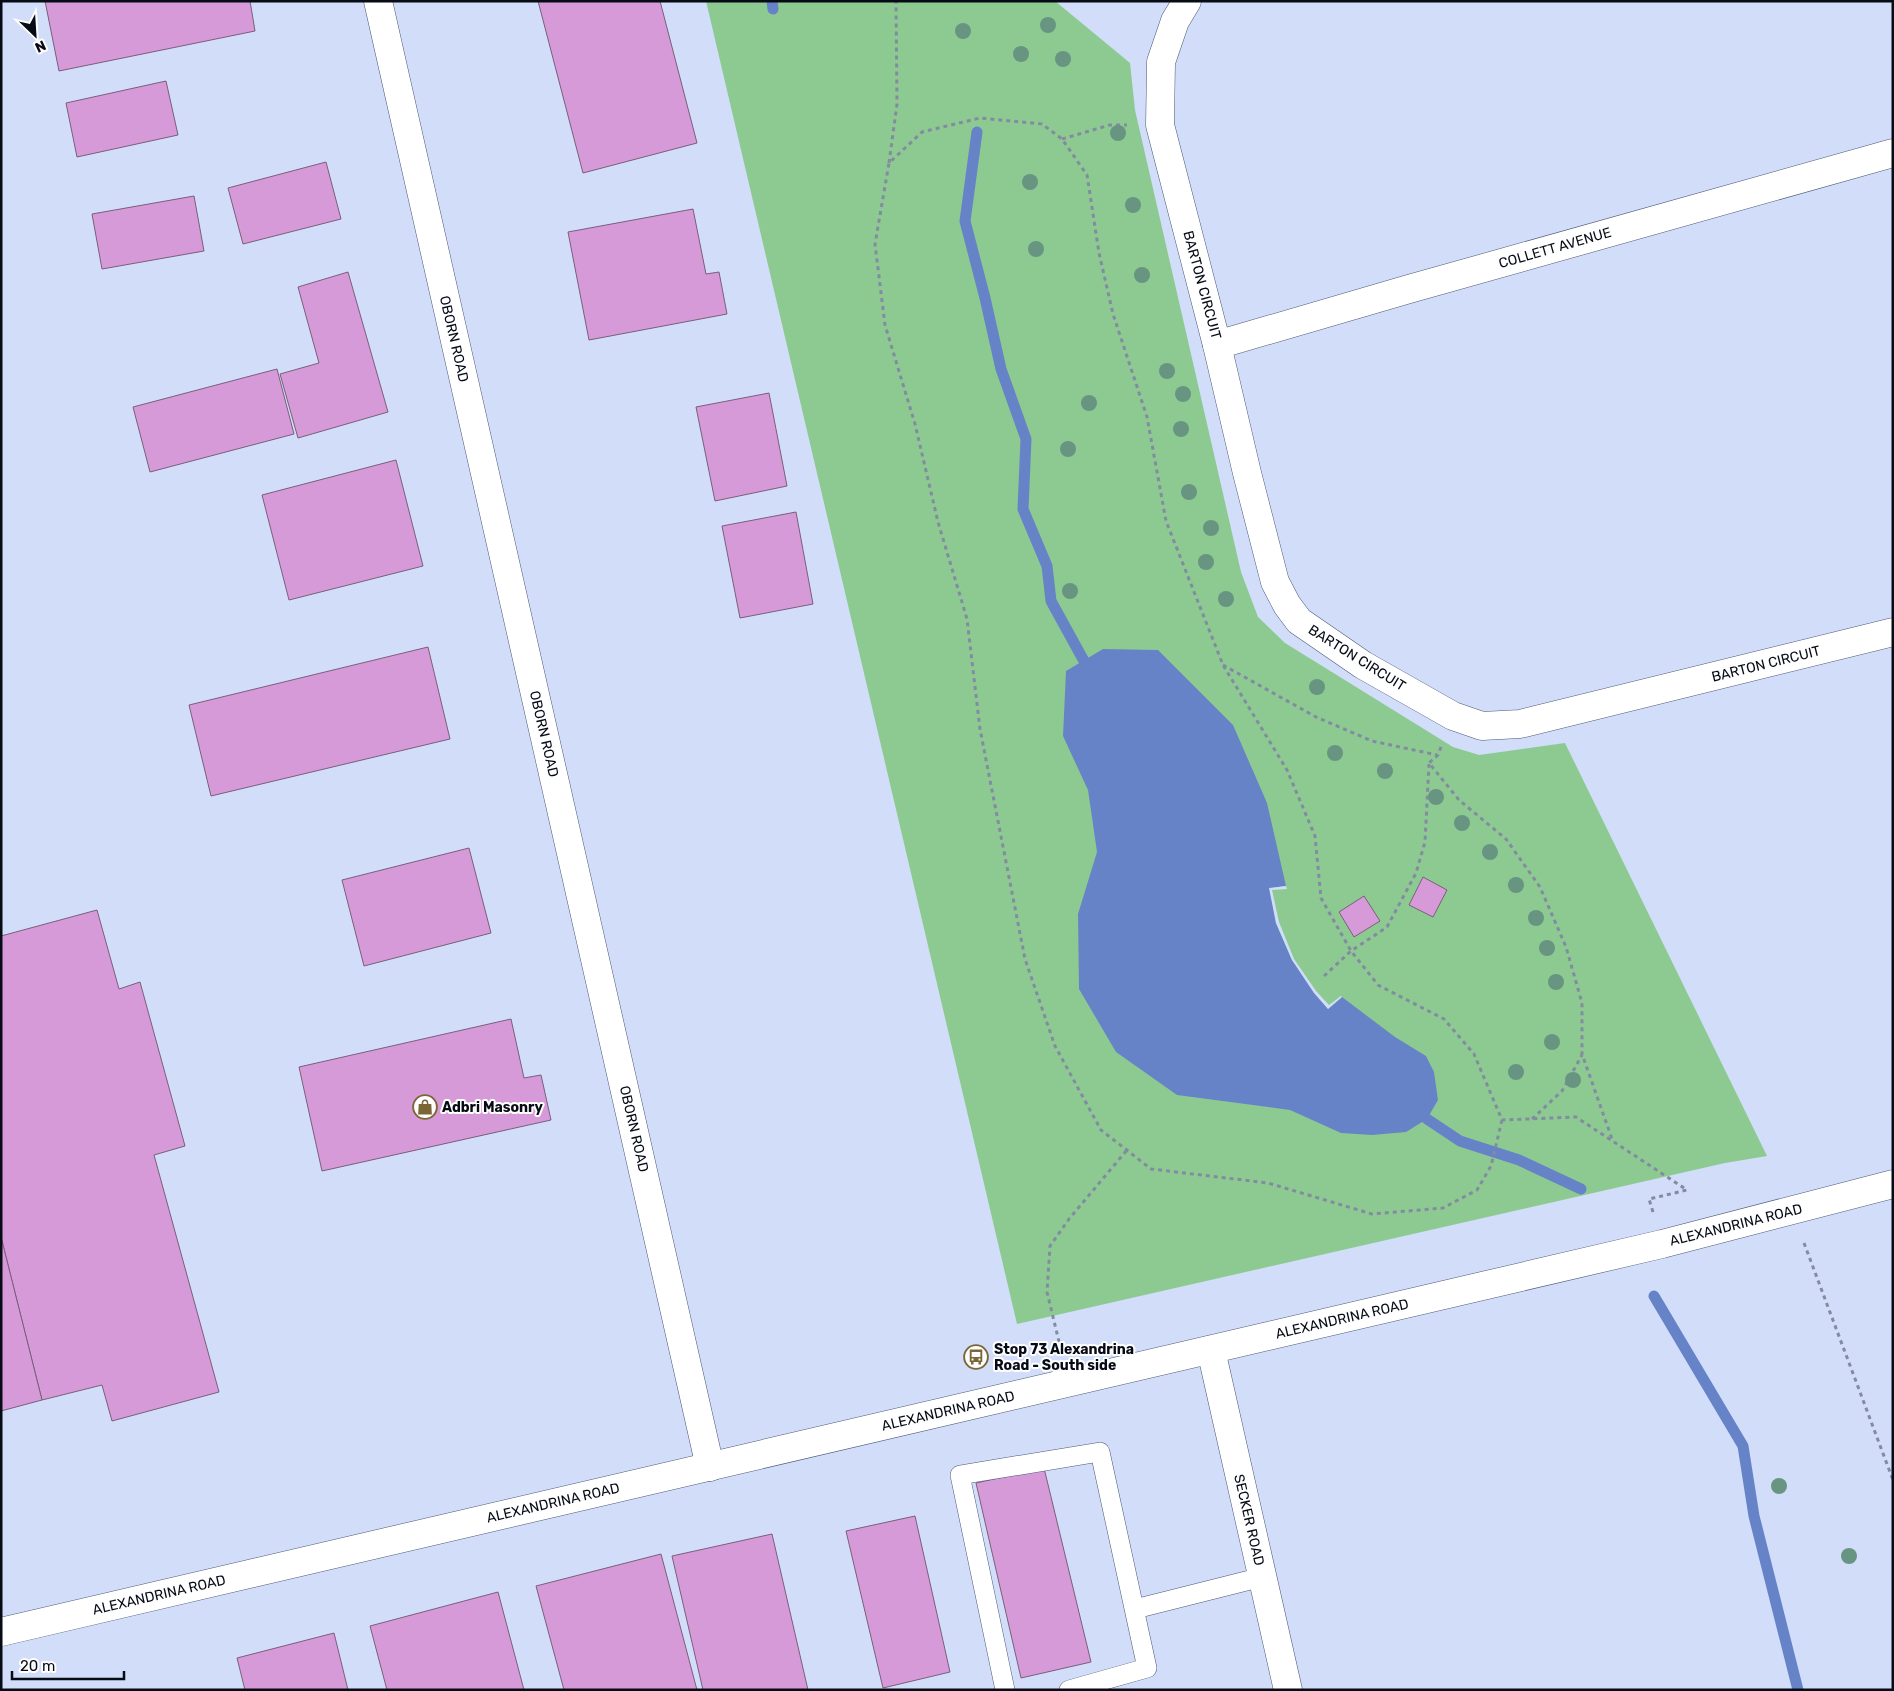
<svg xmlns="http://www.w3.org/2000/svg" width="1894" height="1691" viewBox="0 0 1894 1691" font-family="Rubik,sans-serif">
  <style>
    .green { fill: #8dca91 }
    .water { fill: #6783c8 }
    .pier { fill: #d1ddf9 }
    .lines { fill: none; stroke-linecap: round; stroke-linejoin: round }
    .stream { stroke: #6783c8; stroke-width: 11 }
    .building { fill: #d79ad8; stroke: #795f79 }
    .lane-casing { stroke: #4c5976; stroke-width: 20 }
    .street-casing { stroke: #4c5976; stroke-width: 29 }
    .secondary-casing { stroke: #4c5976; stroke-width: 29 }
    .path { stroke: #838ba1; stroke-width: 3; stroke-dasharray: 4 4; stroke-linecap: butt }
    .lane { stroke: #fff; stroke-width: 19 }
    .street { stroke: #fff; stroke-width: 28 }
    .secondary { stroke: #fff; stroke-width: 28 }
    .tree { fill: #689482 }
    .labels { text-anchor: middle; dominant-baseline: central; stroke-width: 4; stroke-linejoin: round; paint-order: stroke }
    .street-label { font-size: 14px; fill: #070b16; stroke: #fefefe }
    .poi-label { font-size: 14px; font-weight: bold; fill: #070b16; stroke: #fefefe; text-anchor: start }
  </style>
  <rect width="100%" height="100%" fill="#d1ddf9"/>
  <path class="green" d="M706 1H1055L1130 63 1135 110 1241 572 1258 617 1285 643 1453 747 1479 755 1565 743 1767 1156 1725 1163 1017 1324Z"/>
  <path class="water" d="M1103 649 1158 650 1233 725 1267 803 1286 886 1270 888 1276 923 1292 960 1328 1009 1342 997 1395 1037 1426 1056 1434 1072 1438 1100 1427 1119 1406 1132 1372 1135 1341 1133 1290 1110 1177 1095 1116 1052 1079 989 1078 914 1097 852 1088 790 1063 736 1066 671Z"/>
  <path class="pier" d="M1286 886 1287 889 1272 890 1279 922 1294 959 1316 991 1329 1005 1341 996 1342 997 1328 1009 1314 993 1292 960 1276 923 1269 888Z"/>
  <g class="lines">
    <g class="stream">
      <path d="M772 1 773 9"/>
      <path d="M977 132 965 221 985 298 1001 369 1026 439 1023 509 1047 566 1051 601 1084 661"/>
      <path d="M1427 1119 1460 1141 1519 1160 1581 1189"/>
      <path d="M1654 1296 1743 1446 1754 1516 1798 1690"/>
    </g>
  </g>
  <g class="building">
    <path d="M45 1H250L255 31 59 71Z"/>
    <path d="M538 1H660L697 143 583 173Z"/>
    <path d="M166 81 178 135 77 157 66 103Z"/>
    <path d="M326 162 341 219 243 244 228 188Z"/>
    <path d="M194 196 204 251 102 269 92 214Z"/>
    <path d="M693 209 706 274 719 272 727 314 589 340 568 232Z"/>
    <path d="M348 272 388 412 298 438 280 374 319 363 298 287Z"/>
    <path d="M277 369 294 434 150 472 133 407Z"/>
    <path d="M769 393 787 486 715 501 696 407Z"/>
    <path d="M396 460 423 566 289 600 262 495Z"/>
    <path d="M796 512 813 604 740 618 722 526Z"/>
    <path d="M428 647 450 739 211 796 189 705Z"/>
    <path d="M469 848 491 933 364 966 342 880Z"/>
    <path d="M1423 877 1447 890 1433 917 1409 905Z"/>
    <path d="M1364 896 1380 921 1354 937 1339 912Z"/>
    <path d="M97 910 119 989 140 982 185 1146 154 1155 219 1392 112 1421 102 1385 42 1400 1 1237V936Z"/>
    <path d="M511 1019 524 1078 541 1075 551 1120 322 1171 299 1067Z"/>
    <path d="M1 1237 42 1400 1 1411Z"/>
    <path d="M1044 1468 1091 1662 1021 1678 976 1483Z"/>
    <path d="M915 1516 950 1672 883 1688 846 1531Z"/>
    <path d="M772 1534 808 1690H703L672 1556Z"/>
    <path d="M661 1554 697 1690H564L536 1586Z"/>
    <path d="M498 1592 524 1690H387L370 1626Z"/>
    <path d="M334 1633 348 1690H245L237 1658Z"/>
  </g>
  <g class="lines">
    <g class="lane-casing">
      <g id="lane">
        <path d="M1135 1609 1262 1577"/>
        <path d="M1005 1690 960 1475 1100 1452 1147 1668 1069 1690"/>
      </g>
    </g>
    <g class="street-casing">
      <g id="street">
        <path d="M378 1 710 1467"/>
        <path d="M1187 1 1175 21 1161 62 1160 125 1217 345 1247 473 1275 582 1287 605 1299 621 1363 665 1453 716 1482 726 1520 724 1893 632"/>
        <path d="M1217 345 1409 289 1893 153"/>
        <path d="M1211 1350 1288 1690"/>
      </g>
    </g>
    <g class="secondary-casing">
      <path id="secondary" d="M1 1632 1662 1244 1893 1184"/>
    </g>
    <g class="path">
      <path d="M1062 139 1110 125H1127"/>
      <path d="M889 163 897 104 896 1"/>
      <path d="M1223 665 1316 717 1372 741 1437 755"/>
      <path d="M1441 747 1438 755 1429 763 1459 800 1506 839 1540 887 1566 947 1582 1003V1054L1612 1139"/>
      <path d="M1324 976 1351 951 1387 927 1416 873 1425 842 1429 764"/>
      <path d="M1532 1119 1562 1091 1582 1055"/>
      <path d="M1502 1120 1491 1166 1477 1190 1443 1208 1372 1214 1268 1183 1151 1169 1101 1130 1055 1046 1025 959 980 729 967 619 938 522 915 424 885 325 875 244 889 163 922 132 980 118 1042 124 1062 139 1087 175 1099 253 1113 314 1147 417 1166 521 1223 665 1287 770 1315 836 1321 898 1351 951 1378 985 1444 1019 1474 1054 1502 1120 1576 1117 1687 1190"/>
      <path d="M1653 1212 1649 1199 1687 1190"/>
      <path d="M1804 1243 1893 1480"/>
      <path d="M1061 1350 1047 1292 1050 1246 1069 1219 1127 1150"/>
    </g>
    <use href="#lane" class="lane"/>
    <use href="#street" class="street"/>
    <use href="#secondary" class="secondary"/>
  </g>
  <g class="tree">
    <circle cx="1048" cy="25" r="8"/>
    <circle cx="963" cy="31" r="8"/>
    <circle cx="1021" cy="54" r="8"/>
    <circle cx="1063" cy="59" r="8"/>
    <circle cx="1118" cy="133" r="8"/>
    <circle cx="1030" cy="182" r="8"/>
    <circle cx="1133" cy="205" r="8"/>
    <circle cx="1036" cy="249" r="8"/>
    <circle cx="1142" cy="275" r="8"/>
    <circle cx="1167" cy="371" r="8"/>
    <circle cx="1183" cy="394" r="8"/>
    <circle cx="1089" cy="403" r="8"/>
    <circle cx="1181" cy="429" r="8"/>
    <circle cx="1068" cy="449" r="8"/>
    <circle cx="1189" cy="492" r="8"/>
    <circle cx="1211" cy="528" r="8"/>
    <circle cx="1206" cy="562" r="8"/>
    <circle cx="1070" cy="591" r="8"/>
    <circle cx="1226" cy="599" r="8"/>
    <circle cx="1317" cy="687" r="8"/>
    <circle cx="1335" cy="753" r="8"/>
    <circle cx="1385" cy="771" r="8"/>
    <circle cx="1436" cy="797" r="8"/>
    <circle cx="1462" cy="823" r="8"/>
    <circle cx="1490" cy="852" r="8"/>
    <circle cx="1516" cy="885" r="8"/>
    <circle cx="1536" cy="918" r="8"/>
    <circle cx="1547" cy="948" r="8"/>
    <circle cx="1556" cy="982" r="8"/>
    <circle cx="1552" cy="1042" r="8"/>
    <circle cx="1516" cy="1072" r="8"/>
    <circle cx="1573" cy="1080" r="8"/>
    <circle cx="1779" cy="1486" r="8"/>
    <circle cx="1849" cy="1556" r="8"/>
  </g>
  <defs>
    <g id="shop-ring" transform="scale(1.25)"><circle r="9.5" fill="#fefefe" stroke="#7b6635" stroke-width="1.5"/><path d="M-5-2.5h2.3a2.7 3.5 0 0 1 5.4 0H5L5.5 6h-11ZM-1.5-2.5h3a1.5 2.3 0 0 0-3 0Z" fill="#7b6635"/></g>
    <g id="bus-ring" transform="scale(1.25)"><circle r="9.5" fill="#fefefe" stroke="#7b6635" stroke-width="1.5"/><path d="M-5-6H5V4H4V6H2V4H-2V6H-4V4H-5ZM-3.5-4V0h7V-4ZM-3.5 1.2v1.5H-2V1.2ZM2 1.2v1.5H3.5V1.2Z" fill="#7b6635"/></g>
  </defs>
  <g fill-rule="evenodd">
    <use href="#shop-ring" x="425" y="1107"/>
    <use href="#bus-ring" x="976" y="1357"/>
  </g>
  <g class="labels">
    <g class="street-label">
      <text transform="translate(1555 248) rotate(-16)">COLLETT AVENUE</text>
      <text transform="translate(1202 285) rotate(75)">BARTON CIRCUIT</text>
      <text transform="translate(454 339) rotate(77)">OBORN ROAD</text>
      <text transform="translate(1357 658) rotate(32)">BARTON CIRCUIT</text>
      <text transform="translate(1766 664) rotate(-14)">BARTON CIRCUIT</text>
      <text transform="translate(544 734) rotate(77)">OBORN ROAD</text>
      <text transform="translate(634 1129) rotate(77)">OBORN ROAD</text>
      <text transform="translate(1736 1225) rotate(-14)">ALEXANDRINA ROAD</text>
      <text transform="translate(1342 1319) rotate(-13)">ALEXANDRINA ROAD</text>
      <text transform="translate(948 1411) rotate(-13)">ALEXANDRINA ROAD</text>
      <text transform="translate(553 1503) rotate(-13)">ALEXANDRINA ROAD</text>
      <text transform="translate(1249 1520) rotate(77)">SECKER ROAD</text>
      <text transform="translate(159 1595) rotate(-13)">ALEXANDRINA ROAD</text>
    </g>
    <g class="poi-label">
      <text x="442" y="1107">Adbri Masonry</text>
      <text x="994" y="1349">Stop 73 Alexandrina<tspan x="994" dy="16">Road - South side</tspan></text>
    </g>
  </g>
  <rect width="1894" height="1691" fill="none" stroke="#070b16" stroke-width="5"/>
  <g transform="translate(35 35) rotate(155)" stroke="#fefefe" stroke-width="4" paint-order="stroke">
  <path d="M0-4L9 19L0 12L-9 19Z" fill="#070b16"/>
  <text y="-8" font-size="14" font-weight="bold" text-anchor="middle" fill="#070b16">N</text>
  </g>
  <path d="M12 1671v8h112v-8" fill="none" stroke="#070b16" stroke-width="2.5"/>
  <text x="20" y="1671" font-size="15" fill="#070b16" stroke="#fefefe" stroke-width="4" paint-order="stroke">20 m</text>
</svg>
